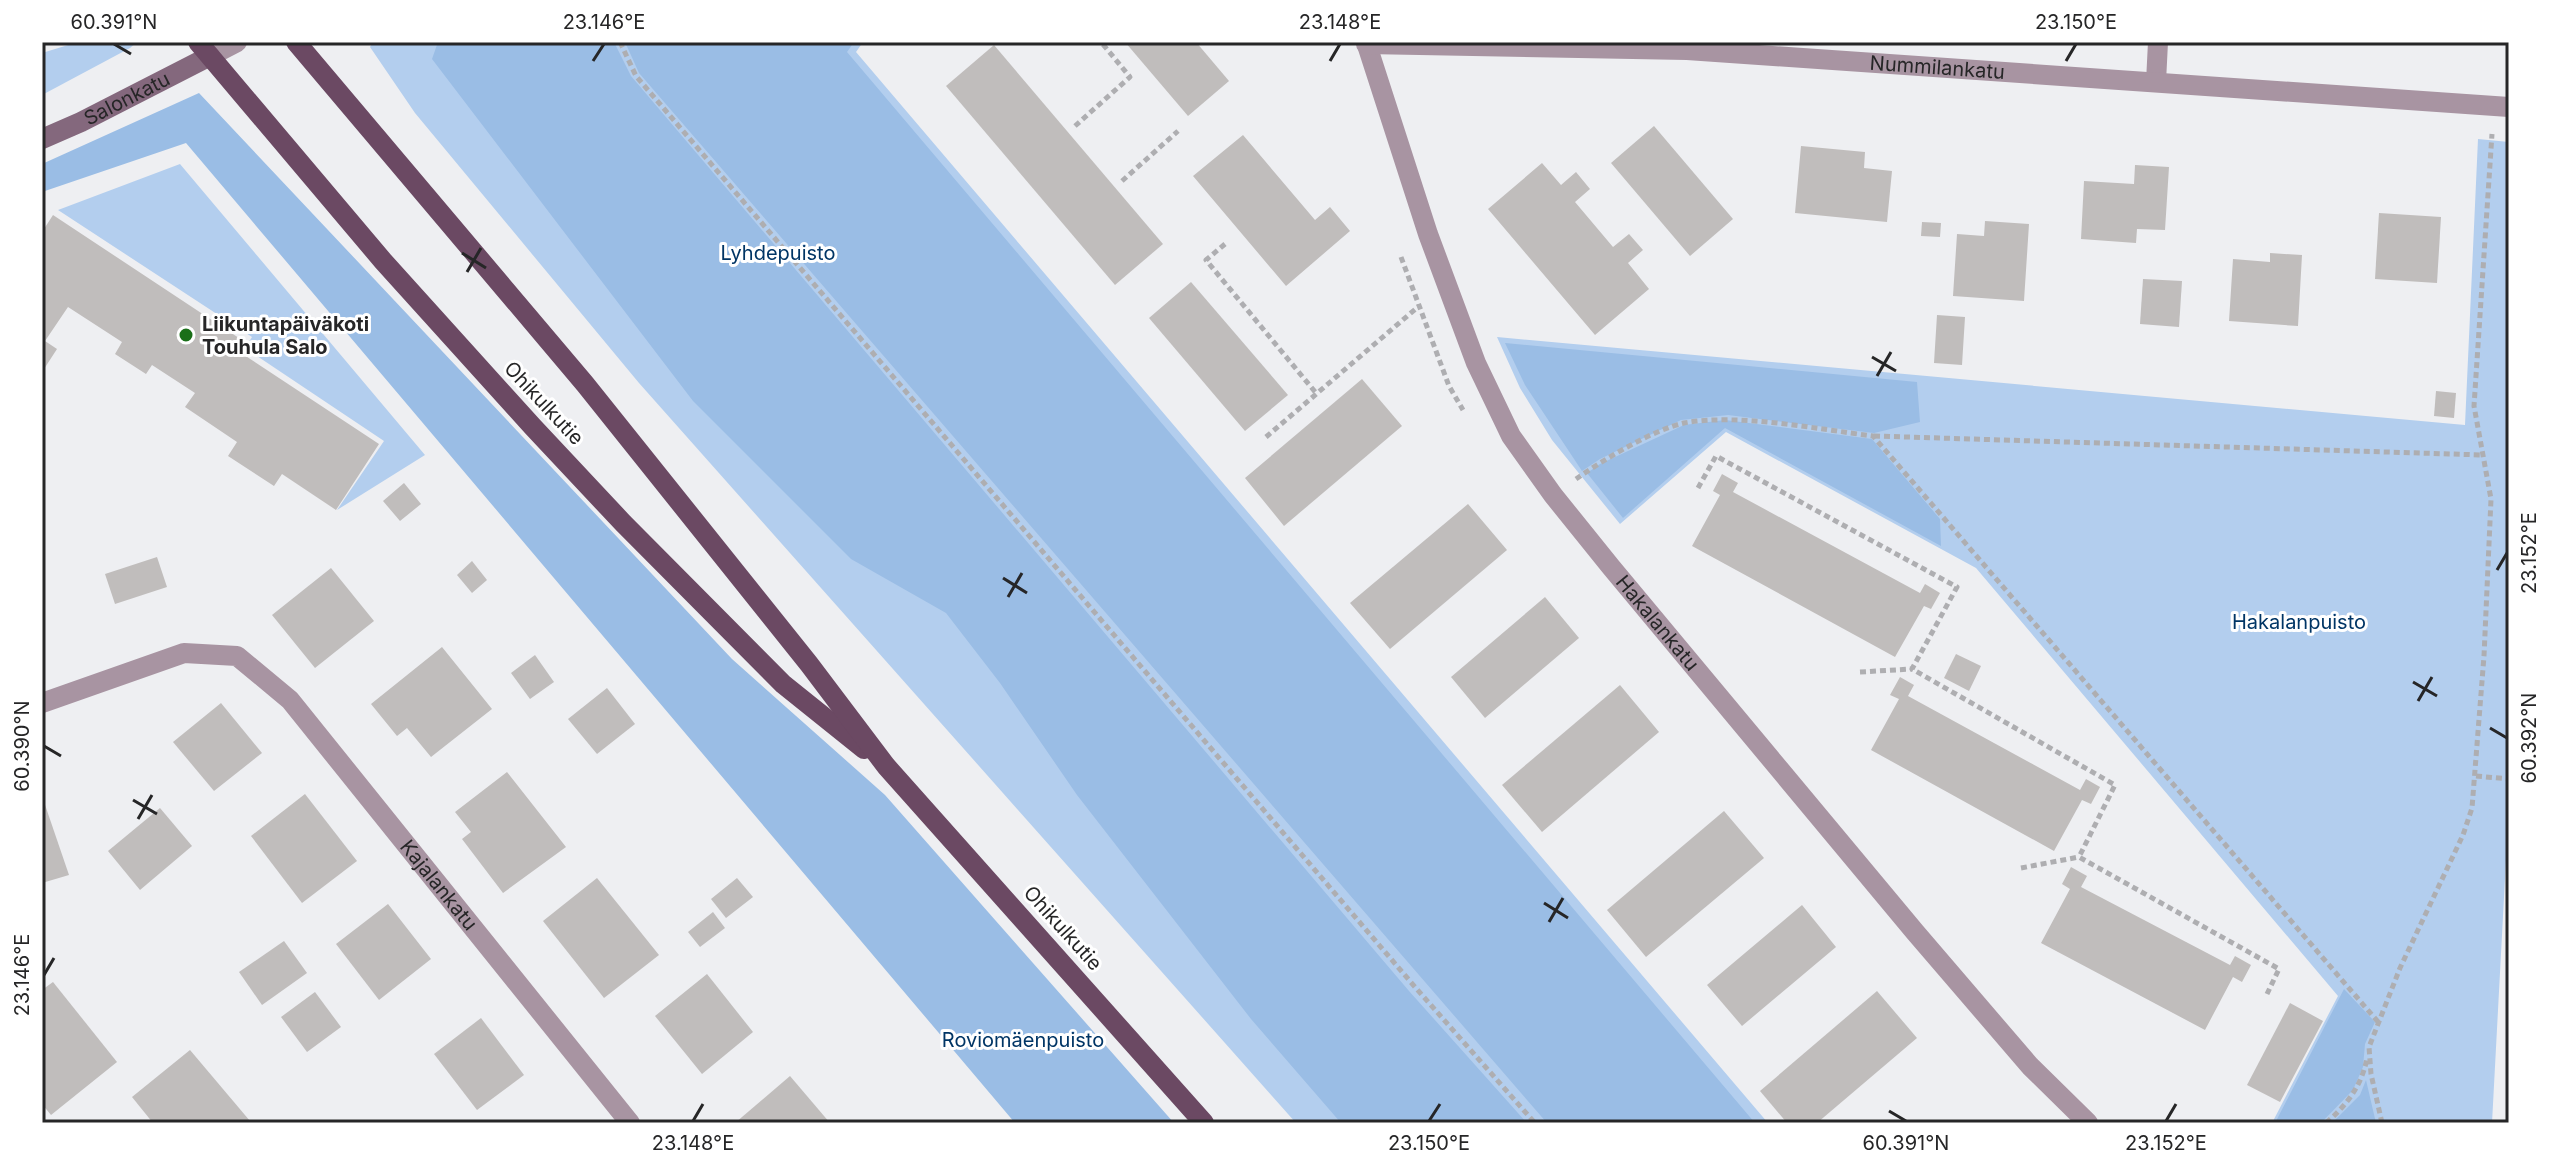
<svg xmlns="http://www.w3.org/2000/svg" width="2551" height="1165" viewBox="0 0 2551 1165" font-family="Inter,sans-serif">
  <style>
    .green { fill: #b3ceee }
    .forest { fill: #9abde5 }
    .building { fill: #c0bdbc }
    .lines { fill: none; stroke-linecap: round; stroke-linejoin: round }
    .path { stroke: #aeaeb1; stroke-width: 5; stroke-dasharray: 6 4; stroke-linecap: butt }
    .minor { stroke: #a894a2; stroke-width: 20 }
    .tertiary { stroke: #a894a2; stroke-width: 20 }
    .secondary { stroke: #84687d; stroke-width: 20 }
    .primary { stroke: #6b4963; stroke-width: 20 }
    .ticks { fill: none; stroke: #262627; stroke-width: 3 }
    .poi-dot { fill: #1a6f18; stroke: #fff; stroke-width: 3 }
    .labels { text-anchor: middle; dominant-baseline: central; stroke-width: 6; stroke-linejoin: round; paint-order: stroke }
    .street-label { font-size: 20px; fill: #262627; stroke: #fff }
    .park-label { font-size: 20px; fill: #003565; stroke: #fff }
    .poi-label { font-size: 20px; font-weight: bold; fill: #262627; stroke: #fff; text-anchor: start }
    .neatline { fill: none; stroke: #262627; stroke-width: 3 }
    .ticks-label { font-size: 20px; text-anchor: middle; fill: #262627 }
  </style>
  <rect width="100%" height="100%" fill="#eeeff2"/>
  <g class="green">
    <path d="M78 42H137L130 48 42 95V53Z"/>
    <path d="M373 42H863L856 52 1768 1123H1296L639 383 415 113 370 47Z"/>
    <path d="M2478 139 2509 142V803L2492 1123H2272L2338 996 1976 568 1726 432 1620 524 1552 440 1520 388 1497 337 2465 425Z"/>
    <path d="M180 164 425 455 337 510 384 441 245 348 252 337 58 210Z"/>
  </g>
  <g class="forest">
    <path d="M438 42H614L631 76 1409 991 1527 1123H1341L1251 1019 1077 795 1000 683 946 613 851 559 693 401 432 59Z"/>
    <path d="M625 42H854L847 52 1755 1123H1547L639 73Z"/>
    <path d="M199 93 732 659 885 795 1174 1123H1015L186 143 42 192V164Z"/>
    <path d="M1505 343 1917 382 1920 422 1874 433 1728 415 1681 420 1600 459 1582 471 1525 385Z"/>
    <path d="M1725 420 1872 439 1940 519 1941 546 1725 428 1623 518 1587 473 1600 464 1684 425Z"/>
    <path d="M2344 989 2375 1022 2365 1044 2363 1067 2353 1090 2321 1123H2275Z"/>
    <path d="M2366 1080 2376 1123H2332L2360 1095Z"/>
  </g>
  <g class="building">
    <path d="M1125 42H1196L1229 81 1188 116Z"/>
    <path d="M994 45 1163 244 1115 285 946 86Z"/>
    <path d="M1654 126 1733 219 1690 256 1611 163Z"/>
    <path d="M1243 135 1315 220 1330 207 1350 231 1286 286 1193 176Z"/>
    <path d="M1801 146 1865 152 1864 168 1892 171 1887 222 1795 213Z"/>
    <path d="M1542 163 1561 185 1576 172 1590 189 1575 202 1613 247 1629 234 1643 250 1628 263 1649 289 1595 335 1488 209Z"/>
    <path d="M2135 165 2169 167 2165 230 2137 229 2136 243 2081 239 2084 181 2134 184Z"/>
    <path d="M2379 213 2441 217 2437 283 2375 279Z"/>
    <path d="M53 215 245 342 238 351 379 444 336 510 282 474 274 486 228 456 237 442 185 407 195 393 152 365 146 374 115 354 122 342 68 307 45 341 57 349 44 369 42 368V232Z"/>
    <path d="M1985 221 2029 224 2024 301 1953 296 1957 234 1984 236Z"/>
    <path d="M1922 222 1941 223 1940 237 1921 236Z"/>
    <path d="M2270 253 2302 255 2298 326 2229 321 2233 259 2270 262Z"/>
    <path d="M2143 279 2182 281 2179 327 2140 324Z"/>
    <path d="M1191 282 1288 395 1245 431 1149 318Z"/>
    <path d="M1937 315 1965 317 1962 365 1934 363Z"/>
    <path d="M1362 379 1402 426 1284 526 1245 478Z"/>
    <path d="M2436 391 2456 393 2454 418 2434 416Z"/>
    <path d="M1722 474 1738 483 1733 492 1920 593 1925 584 1940 593 1931 609 1924 606 1895 657 1692 546 1720 495 1713 491Z"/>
    <path d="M404 483 421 504 400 521 383 501Z"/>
    <path d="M1468 504 1507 550 1390 649 1350 603Z"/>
    <path d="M157 557 167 587 115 604 105 574Z"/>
    <path d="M472 561 487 580 472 593 457 575Z"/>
    <path d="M331 568 374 621 315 668 272 615Z"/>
    <path d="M1545 597 1579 638 1485 718 1451 677Z"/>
    <path d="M442 647 492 709 431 757 407 728 397 736 371 704Z"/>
    <path d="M1956 654 1981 666 1969 691 1944 678Z"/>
    <path d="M535 655 554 682 530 699 511 673Z"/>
    <path d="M1900 677 1914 685 1908 696 2080 790 2086 779 2100 787 2091 804 2082 800 2054 851 1871 750 1899 699 1890 695Z"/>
    <path d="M1620 685 1659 732 1542 832 1502 785Z"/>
    <path d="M607 688 635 724 597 754 568 719Z"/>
    <path d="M221 703 262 753 214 791 173 742Z"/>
    <path d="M507 772 566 847 503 893 462 839 471 832 455 812Z"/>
    <path d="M305 794 357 861 302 903 251 836Z"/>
    <path d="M42 796 69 875 42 883Z"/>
    <path d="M160 808 192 846 140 890 108 851Z"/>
    <path d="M1724 811 1764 858 1646 957 1607 910Z"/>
    <path d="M2071 867 2087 876 2081 887 2230 965 2235 956 2251 965 2242 982 2233 977 2205 1030 2041 943 2070 889 2062 884Z"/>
    <path d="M597 878 659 955 604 998 543 921Z"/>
    <path d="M737 878 753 897 726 918 711 899Z"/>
    <path d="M388 904 431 959 379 1000 336 944Z"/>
    <path d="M1802 905 1836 947 1742 1026 1707 985Z"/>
    <path d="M713 912 725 928 700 947 688 932Z"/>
    <path d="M284 941 307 973 262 1005 239 972Z"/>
    <path d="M707 974 753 1032 702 1074 655 1016Z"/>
    <path d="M53 982 117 1062 51 1115 42 1104V990Z"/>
    <path d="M1877 991 1917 1038 1817 1123H1787L1760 1091Z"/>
    <path d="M315 992 341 1027 307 1052 281 1017Z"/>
    <path d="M2290 1003 2323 1021 2280 1102 2247 1085Z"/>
    <path d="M481 1018 524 1075 477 1110 434 1054Z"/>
    <path d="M190 1050 250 1121 248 1123H153L132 1097Z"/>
    <path d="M790 1076 830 1123H735Z"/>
  </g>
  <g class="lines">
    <g class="path">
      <path d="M620 42 636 76 1415 987 1535 1123"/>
      <path d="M1023 43 1024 42"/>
      <path d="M1075 126 1130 77 1101 42"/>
      <path d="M1122 181 1178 131"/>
      <path d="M1225 244 1206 260 1316 393"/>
      <path d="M1401 257 1449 386 1463 410"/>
      <path d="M1874 436 2483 455"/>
      <path d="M1266 437 1419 306"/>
      <path d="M1576 479C1603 460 1652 430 1684 423 1739 413 1816 429 1873 436L2379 1023"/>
      <path d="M1698 488 1716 456 1957 587 1912 669 2115 785 2079 857 2279 969 2267 994"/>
      <path d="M1860 672 1912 669"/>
      <path d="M2476 776 2509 779"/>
      <path d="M2021 868 2079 857"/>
      <path d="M2326 1123C2347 1105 2362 1085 2367 1058"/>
      <path d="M2382 1123 2371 1074 2369 1047 2400 968 2463 835 2472 808 2484 656 2491 499 2474 406 2492 134"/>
    </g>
    <g class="minor">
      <path d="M2156 82 2158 42"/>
      <path id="s1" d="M42 703 184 653 237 656 290 700 630 1123"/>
    </g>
    <g class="tertiary">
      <path id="s2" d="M1366 42 1428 234 1476 363 1511 436 1553 495 1611 567 1915 932 2030 1066 2088 1123"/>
      <path id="s3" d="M1366 44 1687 50 2509 107"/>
      <path d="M210 56 237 42"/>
    </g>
    <path class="secondary" id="s4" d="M42 139 81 122 210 56"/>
    <g class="primary">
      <path d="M198 42 383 261 533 427 623 523 783 684 864 749"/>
      <path d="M296 42 585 384 809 664 886 766 1204 1123"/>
    </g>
  </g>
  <path class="ticks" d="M114 44 131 54M593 61 604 44M1330 61 1340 44M2066 61 2076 44M462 253 486 268M467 272 481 248M1872 357 1896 371M1877 376 1891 352M2497 570 2507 553M1003 578 1027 593M1008 597 1022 573M2413 682 2437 696M2418 701 2432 677M2490 728 2507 738M44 746 61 756M133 800 157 814M138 819 152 795M1544 903 1568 918M1549 922 1563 898M44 975 54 958M1889 1111 1906 1121M693 1121 703 1104M1429 1121 1440 1104M2166 1121 2176 1104"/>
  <circle class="poi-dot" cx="186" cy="335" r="8"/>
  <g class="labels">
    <g class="street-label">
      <text stroke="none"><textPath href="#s3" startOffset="572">Nummilankatu</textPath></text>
      <text stroke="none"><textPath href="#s4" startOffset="94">Salonkatu</textPath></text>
      <text transform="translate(544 403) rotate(47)">Ohikulkutie</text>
      <text stroke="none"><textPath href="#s2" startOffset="658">Hakalankatu</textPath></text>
      <text stroke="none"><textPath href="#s1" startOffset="510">Kajalankatu</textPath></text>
      <text transform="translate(1063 928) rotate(48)">Ohikulkutie</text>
    </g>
    <g class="park-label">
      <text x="778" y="253">Lyhdepuisto</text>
      <text x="2299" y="622">Hakalanpuisto</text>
      <text x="1023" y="1040">Roviomäenpuisto</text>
    </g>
    <g class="poi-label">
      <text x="202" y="324">Liikuntapäiväkoti<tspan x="202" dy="23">Touhula Salo</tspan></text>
    </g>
  </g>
  <rect width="2551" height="1165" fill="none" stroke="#ffffff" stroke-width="88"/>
  <rect x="44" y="44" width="2463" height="1077" class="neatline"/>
  <g class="ticks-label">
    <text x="114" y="29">60.391°N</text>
    <text x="604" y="29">23.146°E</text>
    <text x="1340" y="29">23.148°E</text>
    <text x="2076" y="29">23.150°E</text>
    <text transform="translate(2529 553) rotate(-90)" y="7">23.152°E</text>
    <text transform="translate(2529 738) rotate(-90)" y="7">60.392°N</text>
    <text transform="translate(22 746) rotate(-90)" y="7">60.390°N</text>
    <text transform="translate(22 975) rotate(-90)" y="7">23.146°E</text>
    <text x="693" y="1150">23.148°E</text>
    <text x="1429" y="1150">23.150°E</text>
    <text x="1906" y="1150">60.391°N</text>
    <text x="2166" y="1150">23.152°E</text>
  </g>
</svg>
